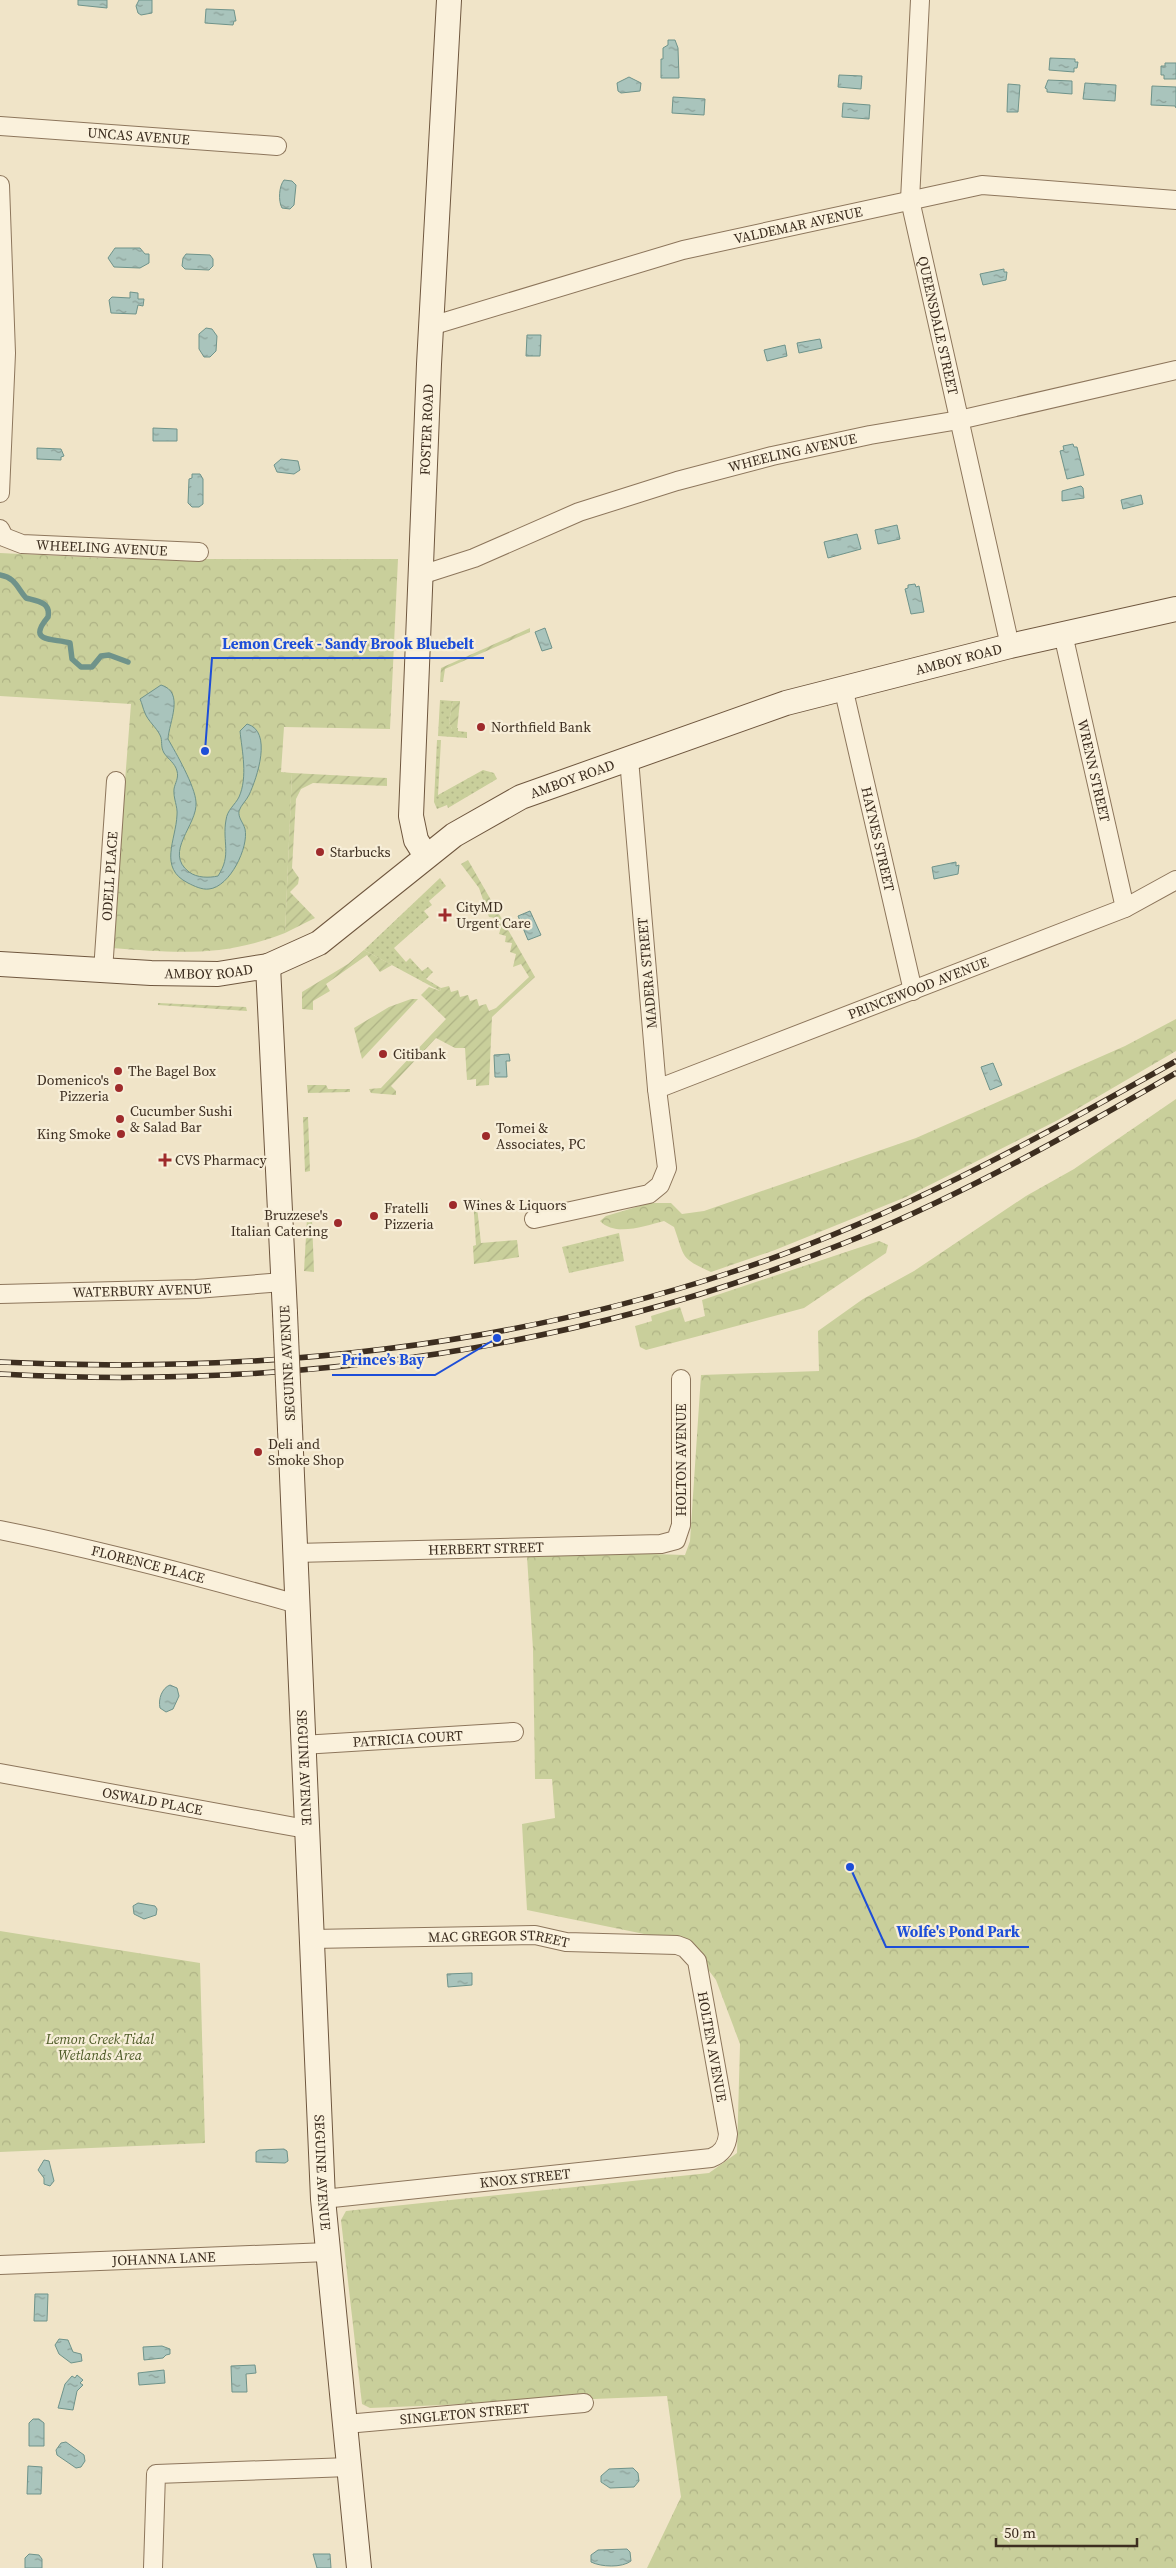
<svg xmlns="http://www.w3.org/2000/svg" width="1176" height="2568" viewBox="0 0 1176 2568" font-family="'Source Serif 4',serif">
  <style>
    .grass { fill: url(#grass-dots) }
    .forest { fill: url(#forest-crowns) }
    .garden { fill: url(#garden-furrows) }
    .water { fill: url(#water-ripples); stroke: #6f938a }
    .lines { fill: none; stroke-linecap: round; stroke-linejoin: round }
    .stream { stroke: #6f938a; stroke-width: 5.5 }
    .street-casing { stroke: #8d765c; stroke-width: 20 }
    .secondary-casing { stroke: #6f573f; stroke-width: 26 }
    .street { stroke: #faf1dc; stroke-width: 18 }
    .secondary { stroke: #faf1dc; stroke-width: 24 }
    .rail-casing { stroke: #3d2e20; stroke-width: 5.5 }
    .rail { stroke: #f7eed8; stroke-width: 4; stroke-dasharray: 11; stroke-linecap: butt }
    .secondary-bridge-casing { stroke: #6f573f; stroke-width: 26; stroke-linecap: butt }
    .secondary-bridge { stroke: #faf1dc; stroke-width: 24 }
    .poi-dot { fill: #9e2a2b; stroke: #f7eed8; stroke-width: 2 }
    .labels { text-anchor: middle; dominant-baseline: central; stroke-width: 4.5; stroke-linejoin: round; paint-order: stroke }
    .street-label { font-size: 14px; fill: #3d2e20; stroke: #f7eed8 }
    .poi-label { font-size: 14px; fill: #3d2e20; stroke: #f7eed8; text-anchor: start }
    .park-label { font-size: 14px; font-style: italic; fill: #4d5a26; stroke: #f7eed8 }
    .leader { fill: none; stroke: #1d4ed8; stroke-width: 2 }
    .callout-dot { fill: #1d4ed8; stroke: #f7eed8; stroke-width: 2 }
    .callout-label { font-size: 15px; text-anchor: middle; font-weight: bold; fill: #1d4ed8; stroke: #f7eed8; stroke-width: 4.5; stroke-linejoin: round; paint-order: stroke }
  </style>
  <defs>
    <pattern id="grass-dots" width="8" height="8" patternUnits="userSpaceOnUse" patternTransform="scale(1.25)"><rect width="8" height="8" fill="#c9cf9b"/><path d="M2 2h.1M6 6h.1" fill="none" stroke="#aeb285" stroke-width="1.8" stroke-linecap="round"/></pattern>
    <pattern id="forest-crowns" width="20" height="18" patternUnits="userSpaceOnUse" patternTransform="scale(1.25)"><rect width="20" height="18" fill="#c9cf9b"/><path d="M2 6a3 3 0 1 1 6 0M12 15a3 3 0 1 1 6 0" fill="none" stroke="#aeb285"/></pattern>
    <pattern id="garden-furrows" width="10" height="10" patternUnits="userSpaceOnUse" patternTransform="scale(1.25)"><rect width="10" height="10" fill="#c9cf9b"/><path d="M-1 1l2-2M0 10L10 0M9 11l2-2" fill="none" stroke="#aeb285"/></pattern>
    <pattern id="water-ripples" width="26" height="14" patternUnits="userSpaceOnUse" patternTransform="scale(1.25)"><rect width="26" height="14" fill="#a9c4bc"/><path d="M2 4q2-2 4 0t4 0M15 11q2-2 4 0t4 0" fill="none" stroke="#8ba098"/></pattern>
  </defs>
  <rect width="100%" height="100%" fill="#f0e4c8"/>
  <g class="grass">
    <path d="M440 700 453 701 449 722 452 729 458 728V731L467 732V738L438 736Z"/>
    <path d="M437 740H441L438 795 483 770 494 773 497 779 448 808 447 805 437 809 434 802Z"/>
    <path d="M440 878 446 886 429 901 432 905 424 911 429 917 394 948 406 962 410 958 422 971 428 967 433 972 426 979 441 988 440 991 364 950Z"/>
    <path d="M619 1233 624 1261 569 1273 562 1247Z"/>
  </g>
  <g class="forest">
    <path d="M0 553 125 559H398L390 729 284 727 281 772 292 773 285 933C224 957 177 953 112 948L131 704 0 696Z"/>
    <path d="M1176 1019V1051L1058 1120 906 1197 775 1250 711 1272C680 1258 685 1258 674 1227L664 1221C645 1226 615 1237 600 1221L606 1216 650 1203H671L682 1214 704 1211 916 1138 1125 1046Z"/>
    <path d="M1176 1099V2568H647L681 2497 667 2396 370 2408 362 2404 341 2220 346 2211 709 2173 737 2153 740 2044 716 1980 688 1943 527 1910 522 1824 555 1818 552 1779H535L533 1649 527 1557 619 1553 685 1555 690 1541 701 1375 819 1371 818 1331 863 1299 914 1271 1026 1196 1074 1169Z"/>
    <path d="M879 1241 888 1245 886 1253 804 1308 646 1350 640 1347 635 1326 652 1321 651 1316 680 1307 685 1322 705 1316 702 1300Z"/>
    <path d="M0 1931 200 1963 205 2143 0 2152Z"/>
  </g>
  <g class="garden">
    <path d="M530 628V632L445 669 443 682H440L441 668Z"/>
    <path d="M453 701H460L457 730 452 729 449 722Z"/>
    <path d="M292 773 387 778V786L313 783 301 789 296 799 292 868 299 878 298 884 290 892 315 918 285 933Z"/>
    <path d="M468 860 535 977 492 1017 489 1085 476 1086V1079L467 1080 465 1048H455L436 1038 391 1086 396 1091V1095L371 1093 369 1089 381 1088 446 1019 421 995 429 987 440 991 441 988 449 986 451 992 458 990 460 997 468 995 470 1001 477 999 479 1006 486 1004 489 1011 496 1008 529 977 521 964 513 967 516 954 510 952 512 943 505 942 506 936 499 934 501 927 494 925 496 918 489 917 479 888 461 864Z"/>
    <path d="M364 950 392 965 380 972 367 955 326 984 330 991 313 1001V1010L302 1009V992L348 964Z"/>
    <path d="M411 999H418L362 1059 354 1028 389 1007Z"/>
    <path d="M158 1003 246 1007 247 1011 158 1005Z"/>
    <path d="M307 1085H326L328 1089H350V1092L308 1093Z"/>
    <path d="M303 1117H308L310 1171 305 1172Z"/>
    <path d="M473 1198H480L488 1206 477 1207 481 1243 517 1240 519 1257 474 1264 473 1246 476 1245Z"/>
    <path d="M307 1219H312L314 1272 304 1271Z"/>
  </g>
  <g class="water">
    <path d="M78 0H107V8L78 5Z"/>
    <path d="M139 0H152V13L141 15 138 13 136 6Z"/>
    <path d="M206 9 234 10 236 21H234L233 25 205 23Z"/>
    <path d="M668 40H675L678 48 679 78H661V59H663V48L668 45Z"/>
    <path d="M1050 58 1075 59V62H1078L1077 68H1074V72L1049 70Z"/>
    <path d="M1165 63H1176V79H1164V75H1161V66H1165Z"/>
    <path d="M839 75 862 76 861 89 838 87Z"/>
    <path d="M629 77 641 83 640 91 621 93 618 91 617 83Z"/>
    <path d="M1048 80 1072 81V94L1047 92V89L1045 88Z"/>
    <path d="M1085 83 1116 85 1115 101 1083 99Z"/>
    <path d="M1008 84 1020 85 1018 112H1007Z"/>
    <path d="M1152 86 1176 87V108L1175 106 1151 105Z"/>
    <path d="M673 97 705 99 704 115 672 113Z"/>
    <path d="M843 103 870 105 869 119 842 117Z"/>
    <path d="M284 180 292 181 296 185 294 205 290 209 282 208C278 201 279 186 284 180Z"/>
    <path d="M115 248H140L145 254H149V263L140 268 114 267 108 258Z"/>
    <path d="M186 254 210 255 213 259V266L209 270 185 269 182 266 183 258Z"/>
    <path d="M1004 269V272H1007L1006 280 983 285 980 274Z"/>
    <path d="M130 292 138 293V299H144L143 306 138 305 136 314 111 313 109 300 112 297 130 298Z"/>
    <path d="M206 328 212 329 217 336 216 351 210 357H204L199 349V334Z"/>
    <path d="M527 335H541L540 356H526Z"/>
    <path d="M820 339 822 348 799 353 797 343Z"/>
    <path d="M785 345 787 356 767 361 764 350Z"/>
    <path d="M153 428 177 429V441H153Z"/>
    <path d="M1073 444 1074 447H1077L1084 475 1067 479 1060 451 1064 450 1063 446Z"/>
    <path d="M37 448 61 449 64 456 61 457V460L37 459Z"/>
    <path d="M281 459 298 461 300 470 294 474 277 472 274 465Z"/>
    <path d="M192 474H200L203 479V504L199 507H192L188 503 189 479 192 478Z"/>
    <path d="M1081 486 1083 488 1084 498 1062 501V491Z"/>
    <path d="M1141 495 1143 504 1123 509 1121 500Z"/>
    <path d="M897 525 900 539 878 544 875 530Z"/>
    <path d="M857 534 861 549 828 558 824 542Z"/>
    <path d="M915 584 916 587 919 586 924 612 911 614 905 589 908 588V585Z"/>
    <path d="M545 628 552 648 542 651 535 632Z"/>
    <path d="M161 685C185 692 169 722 168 739 176 753 195 786 196 802 198 825 163 852 189 872 197 878 209 878 218 876 232 855 222 842 226 820 227 810 235 805 239 797 248 777 242 751 240 731L247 724C273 731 257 778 249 795 246 801 241 805 239 811 238 818 243 822 245 829 249 847 230 887 209 889 202 890 194 886 188 883 158 868 176 840 177 815 178 807 173 798 174 789 175 783 179 778 177 771 175 763 168 759 164 753 160 746 163 741 160 735 156 727 148 721 145 713 143 709 142 703 140 699Z"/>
    <path d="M956 862V866L959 865 958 874 934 879 932 867Z"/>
    <path d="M530 911 541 935 528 940 518 916Z"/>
    <path d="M509 1054 510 1061H506L507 1077H495L494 1055Z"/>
    <path d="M993 1063 1002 1085 990 1090 981 1067Z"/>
    <path d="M170 1685 177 1688 179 1696 173 1709 166 1712 160 1708C158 1699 162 1688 170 1685Z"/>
    <path d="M138 1903 155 1906 157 1909 156 1915 144 1919 134 1914 133 1906Z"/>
    <path d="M472 1973V1985L448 1987 447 1974Z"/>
    <path d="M284 2149 287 2151 288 2161 285 2163 256 2162V2152L259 2150Z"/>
    <path d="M44 2160 49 2161 54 2181 50 2186 44 2184V2178L38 2170Z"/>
    <path d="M35 2294H48L47 2321H34Z"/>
    <path d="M59 2339 68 2340 73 2352 81 2354 82 2361 71 2363 59 2354 55 2345Z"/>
    <path d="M162 2346 170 2349V2354L166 2355 163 2358 144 2360 143 2347Z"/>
    <path d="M255 2365 256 2373 246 2374 247 2392H232L231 2366Z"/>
    <path d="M164 2370 165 2383 139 2385 138 2373Z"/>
    <path d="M77 2375 83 2380 80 2383 83 2385 77 2391 73 2410 58 2408 65 2384 72 2376 75 2378Z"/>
    <path d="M33 2419H39L44 2423V2446H29V2423Z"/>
    <path d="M66 2442 84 2455 85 2461 81 2467 76 2468 57 2455 56 2450 61 2443Z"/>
    <path d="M28 2466 42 2467 41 2494H27Z"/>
    <path d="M633 2468 638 2473 639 2481 634 2487 610 2488 601 2482V2476L609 2469Z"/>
    <path d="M627 2549 630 2552 631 2561C622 2568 601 2567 591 2562V2555L598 2550Z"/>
    <path d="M29 2554 39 2555 42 2559V2568H25V2558Z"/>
    <path d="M313 2554H330L331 2568H317Z"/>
  </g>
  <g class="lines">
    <path class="stream" d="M0 575C16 578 17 588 26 598 37 601 51 602 48 617 26 643 53 638 70 643L72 659 81 667H92L101 656 109 655 128 662"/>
    <g class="street-casing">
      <g id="street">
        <path id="s1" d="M920 0 910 200 1010 646"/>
        <path id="s2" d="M0 126 277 146"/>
        <path d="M0 185 6 353 0 493"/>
        <path id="s3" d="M431 326 683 250 982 185 1176 200"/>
        <path id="s4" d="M0 529 4 537 22 544 199 552"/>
        <path id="s5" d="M421 575 474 558 579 512 677 481 772 456 870 435 959 420 1176 370"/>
        <path id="s6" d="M1063 634 1125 908"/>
        <path id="s7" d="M843 687 913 991"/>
        <path id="s8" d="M103 971 116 781"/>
        <path id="s9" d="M657 1089 1125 908 1176 880"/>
        <path d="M534 1219 649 1194 660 1185 667 1168 657 1089 629 759"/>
        <path id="s10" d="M0 1294 196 1289 283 1282"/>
        <path id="s11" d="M0 1530C100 1550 198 1576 297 1604"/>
        <path id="s12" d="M295 1553 661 1544 676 1540 681 1525V1379"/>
        <path id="s13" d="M302 1745 514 1732"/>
        <path id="s14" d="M0 1773 306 1829"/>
        <path id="s15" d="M311 1939 535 1935 566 1942 677 1945 685 1948 697 1961 728 2134C727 2146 722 2154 711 2158L323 2199"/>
        <path id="s16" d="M0 2265 328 2252"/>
        <path id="s17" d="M346 2424 584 2403"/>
        <path d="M153 2568 156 2474 349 2467"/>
      </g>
    </g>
    <g class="secondary-casing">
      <g id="secondary">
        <path id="s18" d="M426 856 416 840 411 816 429 364 449 0"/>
        <path id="s19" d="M0 964 151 973 218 974 268 966 319 943 454 835 521 797 786 703 1010 646 1176 609"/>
        <path d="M268 966 285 1313"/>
        <path id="s20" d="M290 1429 323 2199 359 2568"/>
      </g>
    </g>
    <use href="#street" class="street"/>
    <use href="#secondary" class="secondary"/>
    <g class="rail-casing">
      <g id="rail">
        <path d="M0 1362C246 1374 494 1350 729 1273 887 1222 1032 1142 1176 1061"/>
        <path d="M0 1374C293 1390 585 1350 857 1238 968 1192 1072 1133 1176 1073"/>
      </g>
    </g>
    <use href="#rail" class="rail"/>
    <g class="secondary-bridge-casing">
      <path id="secondary-bridge" d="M285 1313 290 1429"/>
    </g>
    <use href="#secondary-bridge" class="secondary-bridge"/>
  </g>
  <g class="poi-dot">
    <circle cx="481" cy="727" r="5"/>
    <circle cx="320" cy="852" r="5"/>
    <path d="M442.5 907.5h5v5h5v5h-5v5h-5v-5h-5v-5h5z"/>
    <circle cx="383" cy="1054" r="5"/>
    <circle cx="118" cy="1071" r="5"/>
    <circle cx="119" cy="1088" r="5"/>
    <circle cx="120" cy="1119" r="5"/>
    <circle cx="121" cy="1134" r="5"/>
    <circle cx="486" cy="1136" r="5"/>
    <path d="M162.5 1152.5h5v5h5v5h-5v5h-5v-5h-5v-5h5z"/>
    <circle cx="453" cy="1205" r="5"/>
    <circle cx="374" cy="1216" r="5"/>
    <circle cx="338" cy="1223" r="5"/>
    <circle cx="258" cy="1452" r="5"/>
  </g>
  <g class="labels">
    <g class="street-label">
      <text stroke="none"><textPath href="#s2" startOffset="139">UNCAS AVENUE</textPath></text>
      <text stroke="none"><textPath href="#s3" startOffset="381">VALDEMAR AVENUE</textPath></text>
      <text stroke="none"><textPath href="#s1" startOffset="329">QUEENSDALE STREET</textPath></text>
      <text stroke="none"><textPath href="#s18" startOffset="430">FOSTER ROAD</textPath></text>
      <text stroke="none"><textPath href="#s5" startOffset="392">WHEELING AVENUE</textPath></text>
      <text stroke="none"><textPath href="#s4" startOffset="108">WHEELING AVENUE</textPath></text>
      <text stroke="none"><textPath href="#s19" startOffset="1034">AMBOY ROAD</textPath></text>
      <text stroke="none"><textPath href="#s6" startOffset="140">WRENN STREET</textPath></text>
      <text stroke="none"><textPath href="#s19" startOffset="629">AMBOY ROAD</textPath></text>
      <text stroke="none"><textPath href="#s7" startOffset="156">HAYNES STREET</textPath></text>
      <text stroke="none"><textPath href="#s8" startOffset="95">ODELL PLACE</textPath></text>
      <text stroke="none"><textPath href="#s19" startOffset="209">AMBOY ROAD</textPath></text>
      <text transform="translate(647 973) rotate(-95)">MADERA STREET</text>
      <text stroke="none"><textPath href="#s9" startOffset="280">PRINCEWOOD AVENUE</textPath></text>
      <text stroke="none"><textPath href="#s10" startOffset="142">WATERBURY AVENUE</textPath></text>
      <text transform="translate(287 1363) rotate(-93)">SEGUINE AVENUE</text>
      <text transform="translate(681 1460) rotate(-90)">HOLTON AVENUE</text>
      <text stroke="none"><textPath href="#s12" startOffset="191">HERBERT STREET</textPath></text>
      <text stroke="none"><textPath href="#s11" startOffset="152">FLORENCE PLACE</textPath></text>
      <text stroke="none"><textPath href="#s13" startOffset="106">PATRICIA COURT</textPath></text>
      <text stroke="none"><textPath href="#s20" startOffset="339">SEGUINE AVENUE</textPath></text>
      <text stroke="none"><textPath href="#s14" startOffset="155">OSWALD PLACE</textPath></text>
      <text stroke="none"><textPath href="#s15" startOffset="188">MAC GREGOR STREET</textPath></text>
      <text stroke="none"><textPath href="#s15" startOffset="480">HOLTEN AVENUE</textPath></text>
      <text stroke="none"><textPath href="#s20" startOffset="744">SEGUINE AVENUE</textPath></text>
      <text transform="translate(525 2178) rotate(-6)">KNOX STREET</text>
      <text stroke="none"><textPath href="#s16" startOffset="164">JOHANNA LANE</textPath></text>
      <text stroke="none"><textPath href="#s17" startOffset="119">SINGLETON STREET</textPath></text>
    </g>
    <g class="poi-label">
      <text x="491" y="727">Northfield Bank</text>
      <text x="330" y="852">Starbucks</text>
      <text x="456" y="907">CityMD<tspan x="456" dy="16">Urgent Care</tspan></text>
      <text x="393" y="1054">Citibank</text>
      <text x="128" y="1071">The Bagel Box</text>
      <text x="109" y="1080" text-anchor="end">Domenico's<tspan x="109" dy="16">Pizzeria</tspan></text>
      <text x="130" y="1111">Cucumber Sushi<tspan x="130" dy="16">&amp; Salad Bar</tspan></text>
      <text x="496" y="1128">Tomei &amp;<tspan x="496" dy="16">Associates, PC</tspan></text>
      <text x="111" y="1134" text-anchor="end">King Smoke</text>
      <text x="175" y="1160">CVS Pharmacy</text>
      <text x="463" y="1205">Wines &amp; Liquors</text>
      <text x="384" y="1208">Fratelli<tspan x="384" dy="16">Pizzeria</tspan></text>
      <text x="328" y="1215" text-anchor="end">Bruzzese's<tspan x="328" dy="16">Italian Catering</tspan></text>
      <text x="268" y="1444">Deli and<tspan x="268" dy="16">Smoke Shop</tspan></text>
    </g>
    <g class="park-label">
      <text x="100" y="2039">Lemon Creek Tidal<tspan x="100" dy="16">Wetlands Area</tspan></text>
    </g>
  </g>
  <path class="leader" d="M205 751L212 658H484M497 1338L435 1375H332M850 1867L886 1947H1029"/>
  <g class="callout-dot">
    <circle cx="205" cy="751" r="5"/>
    <circle cx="497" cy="1338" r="5"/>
    <circle cx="850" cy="1867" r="5"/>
  </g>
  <g class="callout-label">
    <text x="348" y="649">Lemon Creek - Sandy Brook Bluebelt</text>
    <text x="383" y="1365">Prince’s Bay</text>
    <text x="958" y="1937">Wolfe's Pond Park</text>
  </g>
  <path d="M996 2538v8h141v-8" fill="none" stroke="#3d2e20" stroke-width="2.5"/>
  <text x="1004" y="2538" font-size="15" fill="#3d2e20" stroke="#f7eed8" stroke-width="4" paint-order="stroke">50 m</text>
</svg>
